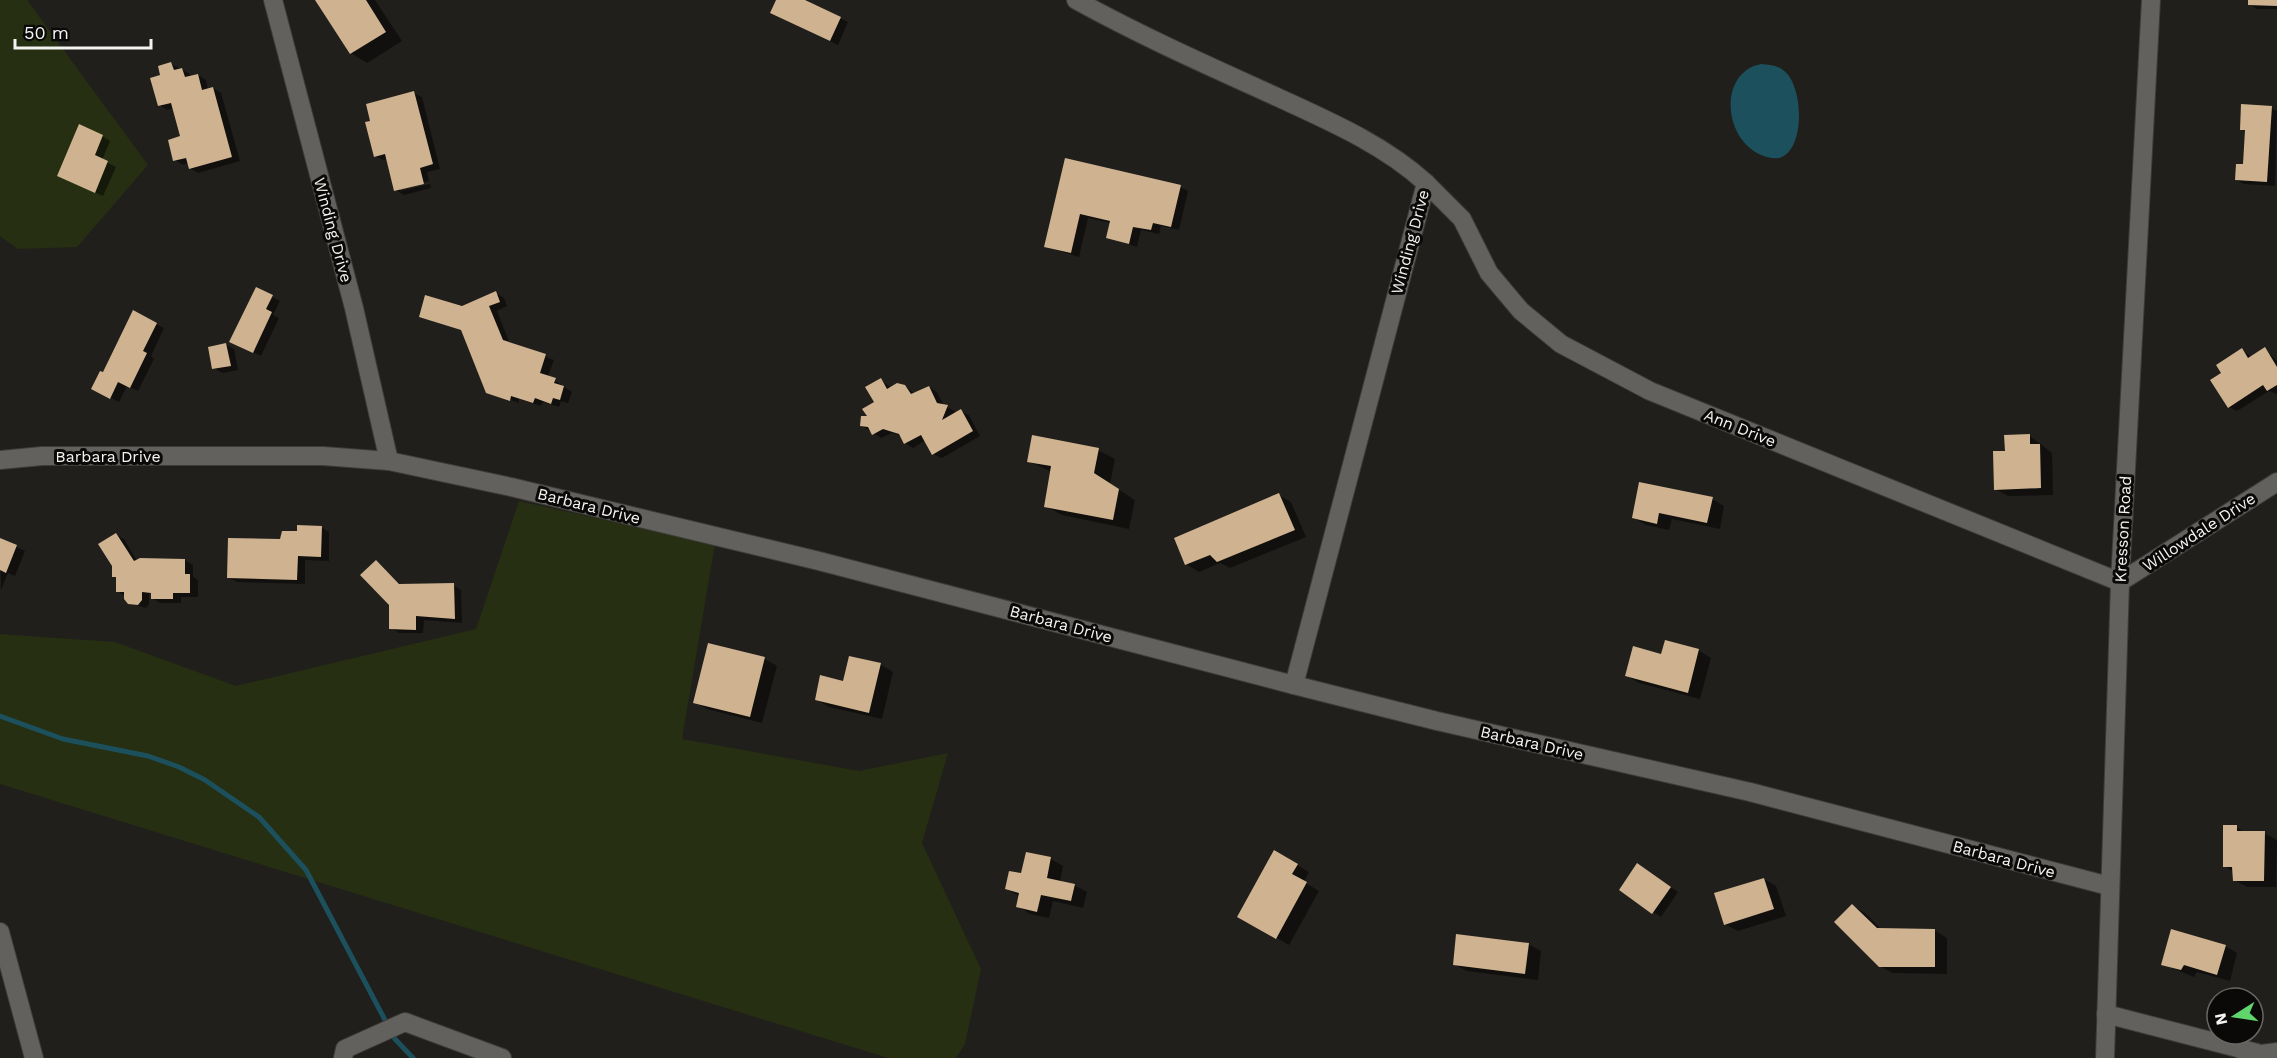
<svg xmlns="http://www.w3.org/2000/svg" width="2277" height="1058" viewBox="0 0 2277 1058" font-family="'Work Sans',sans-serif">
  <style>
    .green { fill: #262f11 }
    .water { fill: #1b505c }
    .shadow { fill: #0007 }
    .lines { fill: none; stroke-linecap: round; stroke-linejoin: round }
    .stream { stroke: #1b505c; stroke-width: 5 }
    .building { fill: #cfb28f }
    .minor-casing { stroke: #3d3c3a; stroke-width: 20 }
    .minor { stroke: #63615d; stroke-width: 18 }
    .labels { text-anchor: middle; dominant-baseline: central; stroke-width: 6; stroke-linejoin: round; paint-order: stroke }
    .street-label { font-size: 16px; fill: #f4f3f1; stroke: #0a0908 }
  </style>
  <rect width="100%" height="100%" fill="#201f1c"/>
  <g class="green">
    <path d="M0 0H27L148 165 77 247 18 249 0 236Z"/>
    <path d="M519 501 715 544 682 739 859 771 948 753 922 843 981 969 965 1044 956 1058H888L0 784V634L115 642 236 686 476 629Z"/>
  </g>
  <path class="water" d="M1761 64C1769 65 1777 65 1783 70 1804 84 1806 151 1779 158 1773 159 1766 157 1761 155 1722 138 1719 72 1761 64Z"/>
  <g class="shadow">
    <path d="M317 0H375L402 41 367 63 351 53Z"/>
    <path d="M777 0H801L848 22 838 45 779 17Z"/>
    <path d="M2249 0H2277V9H2257L2249 4Z"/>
    <path d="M171 64 190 74 191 77 198 75 206 80 208 90 213 88 221 93 240 161 198 173 190 168 189 163 183 165 175 160 182 137 174 108 167 110 159 105 162 76Z"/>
    <path d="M414 93 422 97 440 169 427 172 429 181 400 188V191L430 184 431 188 404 195 396 190 388 159 383 160 375 156Z"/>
    <path d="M2271 108 2277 111 2275 186 2244 184 2236 180 2245 166 2247 132 2241 129Z"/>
    <path d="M102 136 110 141 102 160 116 167 103 196 67 180Z"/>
    <path d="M1066 160 1180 187 1188 191 1179 230 1161 226 1159 234 1141 230 1137 247 1108 237 1111 223 1088 218 1079 257 1046 247Z"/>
    <path d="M496 293 504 298 507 306 497 311 510 344 554 360 548 376 572 392 568 403 561 401 559 407 543 402 541 406 519 399 518 404 517 402 488 392 463 331 420 316 462 307Z"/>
    <path d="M272 297 280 301 273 315 279 318 261 356 239 346Z"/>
    <path d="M156 324 164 328 151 356 154 359 138 391 127 386 119 402 101 393 103 374Z"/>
    <path d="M226 345 234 349 238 370 222 373 214 368Z"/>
    <path d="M2265 349 2277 361V394L2269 391 2237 411 2229 407 2242 350 2252 357Z"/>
    <path d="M881 380 891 388 905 386 915 394 929 387 937 392 944 406 955 411 954 415 960 411 969 415 980 436 942 458 933 454 926 440 913 448 905 443 902 436 892 433 881 438 862 426 870 418Z"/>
    <path d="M2030 436 2052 453 2053 495 2008 496 1995 489 2006 452Z"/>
    <path d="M1098 450 1115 459 1110 484 1135 500 1129 529 1062 515 1045 506 1052 472 1028 461Z"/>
    <path d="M1279 495 1291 502 1306 537 1230 568 1220 563 1199 572 1186 564Z"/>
    <path d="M1712 499 1724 506 1720 529 1672 519 1669 530 1646 525 1633 517Z"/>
    <path d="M321 527 329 532V561L305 560V584L237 582 229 578 281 541 298 532Z"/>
    <path d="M116 535 124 539 137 561 185 560 193 565V577L198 580V597H181V603H160L152 598V590H149V604L146 608 129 603 125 596 117 591 118 579 114 576Z"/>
    <path d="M0 540 25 551 15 576 8 573 1 590Z"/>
    <path d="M376 562 402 586 453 585 461 590 462 623 424 620 423 633H399L391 628V605Z"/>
    <path d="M709 644 765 659 777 666 762 723 707 709 695 702Z"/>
    <path d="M1698 650 1711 658 1700 699 1639 683 1627 676Z"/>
    <path d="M880 664 893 672 882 719 829 707 816 699Z"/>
    <path d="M2236 827 2246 833H2264L2277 840 2276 887H2247L2234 880V872L2224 866Z"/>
    <path d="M1275 852 1309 872 1304 882 1319 891 1289 945 1239 916Z"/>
    <path d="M1027 853 1051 859 1063 866 1060 882 1074 885 1087 892 1083 908 1053 901 1049 918 1030 914 1018 906 1019 896 1006 889 1023 875Z"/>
    <path d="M1646 870 1678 892 1661 917 1653 912Z"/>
    <path d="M1764 879 1776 886 1786 916 1738 931 1725 924Z"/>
    <path d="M1853 906 1865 913 1882 930H1934L1947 938V974L1893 973 1880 966Z"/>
    <path d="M1528 944 1541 951 1538 980 1467 971 1454 964Z"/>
    <path d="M2225 946 2237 953 2230 981 2197 972 2194 977 2162 964Z"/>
  </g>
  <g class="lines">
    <path class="stream" d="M0 716 63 739 148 756 179 767 205 780 259 817 306 870 395 1039 413 1058"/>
  </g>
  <g class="building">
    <path d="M315 0H366L386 32 350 54Z"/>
    <path d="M776 0H805L841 17 830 41 770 13Z"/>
    <path d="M2248 0H2277V6L2248 5Z"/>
    <path d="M171 62 174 70 182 68 185 77 198 74 202 90 213 87 232 157 189 169 186 158 173 161 168 140 180 136 171 103 158 106 150 78 160 75 158 66Z"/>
    <path d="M414 91 433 164 420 168 424 184 394 191 385 154 374 157 365 122 370 121 366 104Z"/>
    <path d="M2241 104 2272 106 2267 182 2235 180 2236 164H2243L2245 130H2240Z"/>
    <path d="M79 124 103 135 95 155 108 161 95 193 57 176Z"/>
    <path d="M1065 158 1181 185 1171 227 1153 223 1151 230 1133 227 1129 244 1106 238 1110 221 1080 214 1071 253 1044 247Z"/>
    <path d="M256 287 273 295 266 309 272 312 253 353 229 342Z"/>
    <path d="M496 291 500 302 489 306 503 340 546 354 540 373 556 378 554 383 564 386 560 400 553 398 551 404 535 398 533 403 511 396 510 401 486 393 461 330 419 317 425 295 462 306Z"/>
    <path d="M133 310 157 323 143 351 147 353 130 388 118 382 110 399 91 389 100 371 103 372Z"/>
    <path d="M226 343 231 366 212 369 208 347Z"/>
    <path d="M2265 347 2277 367V385L2267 391 2263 385 2228 408 2210 380 2221 373 2216 365 2242 348 2248 358Z"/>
    <path d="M881 378 887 389 897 383 905 385 911 394 929 386 937 403 948 405 942 420 961 409 973 431 932 455 921 435 904 444 899 434 883 429 872 435 868 427 860 426 861 416H867L862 409 874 402 865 387Z"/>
    <path d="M2030 434V444H2040L2041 488 1994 490 1993 451H2005L2004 435Z"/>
    <path d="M1032 435 1099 448 1094 473 1119 489 1113 520 1044 507 1051 466 1027 462Z"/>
    <path d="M1639 482 1713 497 1707 523 1659 513 1657 524 1632 518Z"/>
    <path d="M1279 493 1295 530 1217 562 1210 555 1185 565 1174 538Z"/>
    <path d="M297 525 322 526 321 557 298 556 297 580 227 578 228 538 280 539 282 531H297Z"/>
    <path d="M116 533 134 561 140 558 185 559V574H190V593H173V599H151V593L142 592V600L138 605 128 604 124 599V592H116V577H112V566L98 544Z"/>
    <path d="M0 538 17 545 6 573 0 570Z"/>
    <path d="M376 560 399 584 454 583 455 619 416 616V630L389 629V605L360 575Z"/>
    <path d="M1665 640 1699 649 1688 693 1625 676 1633 646 1661 654Z"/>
    <path d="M708 643 765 657 750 717 693 703Z"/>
    <path d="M849 656 881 663 869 713 815 700 820 675 843 681Z"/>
    <path d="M2223 825H2237V831H2265L2264 881H2233L2232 867H2223Z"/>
    <path d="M1274 850 1298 864 1292 874 1307 882 1276 939 1237 917Z"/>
    <path d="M1026 852 1051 857 1047 878 1075 884 1071 901 1041 895 1037 912 1016 907 1019 893 1005 889 1009 871 1021 873Z"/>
    <path d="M1637 863 1671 887 1652 914 1619 890Z"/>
    <path d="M1764 878 1774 909 1724 925 1714 893Z"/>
    <path d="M1852 904 1877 928 1935 929V967H1879L1834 922Z"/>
    <path d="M2171 929 2226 945 2217 975 2184 965 2181 970 2161 965Z"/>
    <path d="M1456 934 1529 943 1525 974 1453 965Z"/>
  </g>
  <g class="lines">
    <g class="minor-casing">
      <g id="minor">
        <path d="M273 0 354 308 389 461"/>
        <path d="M1076 0C1141 36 1209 66 1277 97 1329 121 1383 144 1426 183L1294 685"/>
        <path d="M1426 183 1462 219 1489 273 1521 311 1561 344 1650 391 2120 582 2277 482"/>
        <path d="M0 460 42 456H323L389 461 511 487 819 561 1294 685 1437 721 1750 792 2109 886"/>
        <path d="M0 932 34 1058"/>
        <path d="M2106 1014 2257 1053"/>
        <path d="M2246 1056 2277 1052"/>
        <path d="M343 1058 345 1049 405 1022 502 1058"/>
        <path d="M2105 1058 2120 582 2151 0"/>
      </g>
    </g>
    <use href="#minor" class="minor"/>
  </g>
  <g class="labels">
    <g class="street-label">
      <text transform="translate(333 230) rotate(75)">Winding Drive</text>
      <text transform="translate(1410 242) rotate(-75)">Winding Drive</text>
      <text transform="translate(1740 428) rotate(22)">Ann Drive</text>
      <text x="108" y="456">Barbara Drive</text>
      <text transform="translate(589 506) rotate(14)">Barbara Drive</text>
      <text transform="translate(2123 529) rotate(-87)">Kresson Road</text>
      <text transform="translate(2199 532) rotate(-33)">Willowdale Drive</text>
      <text transform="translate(1061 624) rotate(15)">Barbara Drive</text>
      <text transform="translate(1532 743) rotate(13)">Barbara Drive</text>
      <text transform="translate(2004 859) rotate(15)">Barbara Drive</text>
    </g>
  </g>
  <g transform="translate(2235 1016) rotate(258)"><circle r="28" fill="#0a0908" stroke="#686765" stroke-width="1.5"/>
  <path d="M0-4.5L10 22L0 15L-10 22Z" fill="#5fd56b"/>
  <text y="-9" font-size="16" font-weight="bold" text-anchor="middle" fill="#f4f3f1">N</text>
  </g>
  <path d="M15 39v9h136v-9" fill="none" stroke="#f4f3f1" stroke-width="3"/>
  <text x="24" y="39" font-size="18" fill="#f4f3f1" stroke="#0a0908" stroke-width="4.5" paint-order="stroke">50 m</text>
</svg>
